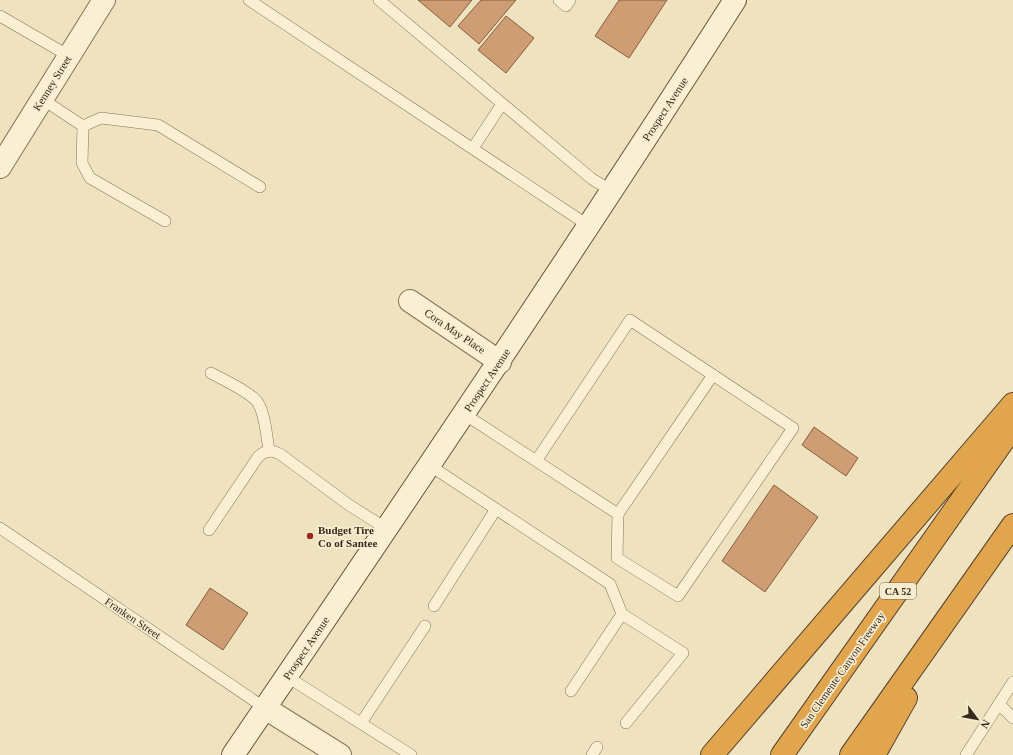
<svg xmlns="http://www.w3.org/2000/svg" width="1013" height="755" viewBox="0 0 1013 755" font-family="Georgia,serif">
  <style>
    .building { fill: #ce9d74; stroke: #885d3c }
    .lines { fill: none; stroke-linecap: round; stroke-linejoin: round }
    .lane-casing { stroke: #887357; stroke-width: 12 }
    .street-casing { stroke: #887357; stroke-width: 24 }
    .secondary-casing { stroke: #6a543a; stroke-width: 24 }
    .highway-casing { stroke: #55412c; stroke-width: 24 }
    .lane { stroke: #faefd3; stroke-width: 11 }
    .street { stroke: #faefd3; stroke-width: 22 }
    .secondary { stroke: #faefd3; stroke-width: 22 }
    .highway { stroke: #e1a54d; stroke-width: 22 }
    .poi-dot { fill: #982926; stroke: #f6eccf; stroke-width: 1.5 }
    .labels { text-anchor: middle; dominant-baseline: central; stroke-width: 3.5; stroke-linejoin: round; paint-order: stroke }
    .shield { fill: #f6eccf; stroke: #706452; stroke-width: 1 }
    .shield-label { font-size: 10px; font-weight: bold; fill: #372a1c }
    .street-label { font-size: 11px; fill: #372a1c; stroke: #f6eccf }
    .poi-label { font-size: 11px; font-weight: bold; fill: #372a1c; stroke: #f6eccf; text-anchor: start }
  </style>
  <rect width="100%" height="100%" fill="#efe2bf"/>
  <g class="building">
    <path d="M418 0H472L450 27Z"/>
    <path d="M481 0H516L479 44 458 26Z"/>
    <path d="M619 0H667L629 58 595 36Z"/>
    <path d="M506 16 534 38 506 73 478 50Z"/>
    <path d="M814 427 858 458 846 476 802 445Z"/>
    <path d="M774 485 818 517 765 592 722 561Z"/>
    <path d="M210 588 248 613 223 650 186 625Z"/>
  </g>
  <g class="lines">
    <g class="lane-casing">
      <g id="lane">
        <path d="M249 0 589 226"/>
        <path d="M379 0 592 179 612 191"/>
        <path d="M559 0 566 6 570 0"/>
        <path d="M0 16 69 56"/>
        <path d="M42 99 83 126 101 118 158 125 260 187"/>
        <path d="M83 126 82 163 90 178 165 221"/>
        <path d="M473 148 502 104"/>
        <path d="M211 373C222 379 252 393 258 403 265 414 267 438 269 451"/>
        <path d="M464 414 618 514 617 558 678 596 793 428 630 320 536 461"/>
        <path d="M429 465 610 584 622 614 683 653 626 723"/>
        <path d="M618 514 713 375"/>
        <path d="M0 528 265 708"/>
        <path d="M209 530 258 457C265 450 272 450 280 454L349 505 387 529"/>
        <path d="M434 606 496 509"/>
        <path d="M286 676 411 755"/>
        <path d="M571 691 622 614"/>
        <path d="M999 704 1013 718"/>
        <path d="M361 723 425 626"/>
        <path d="M592 755 597 747"/>
        <path d="M966 755 1013 682"/>
      </g>
    </g>
    <g class="street-casing">
      <g id="street">
        <path d="M0 167 104 0"/>
        <path d="M410 301 500 362"/>
        <path d="M265 708 340 755"/>
      </g>
    </g>
    <g class="secondary-casing">
      <path id="secondary" d="M233 755C403 505 572 255 735 0"/>
    </g>
    <g class="highway-casing">
      <g id="highway">
        <path d="M712 755 1013 404"/>
        <path d="M782 755 1013 427"/>
        <path d="M851 755 1013 525"/>
        <path d="M874 755 906 698"/>
      </g>
    </g>
    <use href="#lane" class="lane"/>
    <use href="#street" class="street"/>
    <use href="#secondary" class="secondary"/>
    <use href="#highway" class="highway"/>
  </g>
  <circle class="poi-dot" cx="310" cy="536" r="4"/>
  <g class="labels">
    <rect class="shield" x="880" y="583" width="36" height="16" rx="3"/>
    <g class="shield-label">
      <text x="898" y="591">CA 52</text>
    </g>
    <g class="street-label">
      <text transform="translate(52 83) rotate(-58)">Kenney Street</text>
      <text transform="translate(665 109) rotate(-57)">Prospect Avenue</text>
      <text transform="translate(455 331) rotate(34)">Cora May Place</text>
      <text transform="translate(487 380) rotate(-56)">Prospect Avenue</text>
      <text transform="translate(133 618) rotate(34)">Franken Street</text>
      <text transform="translate(306 648) rotate(-56)">Prospect Avenue</text>
      <text transform="translate(842 670) rotate(-55)">San Clemente Canyon Freeway</text>
    </g>
    <g class="poi-label">
      <text x="318" y="530">Budget Tire<tspan x="318" dy="13">Co of Santee</tspan></text>
    </g>
  </g>
  <g transform="translate(977 719) rotate(122)" stroke="#f6eccf" stroke-width="3" paint-order="stroke">
  <path d="M0-3L7 15L0 10L-7 15Z" fill="#372a1c"/>
  <text y="-6" font-size="11" font-weight="bold" text-anchor="middle" fill="#372a1c">N</text>
  </g>
</svg>
